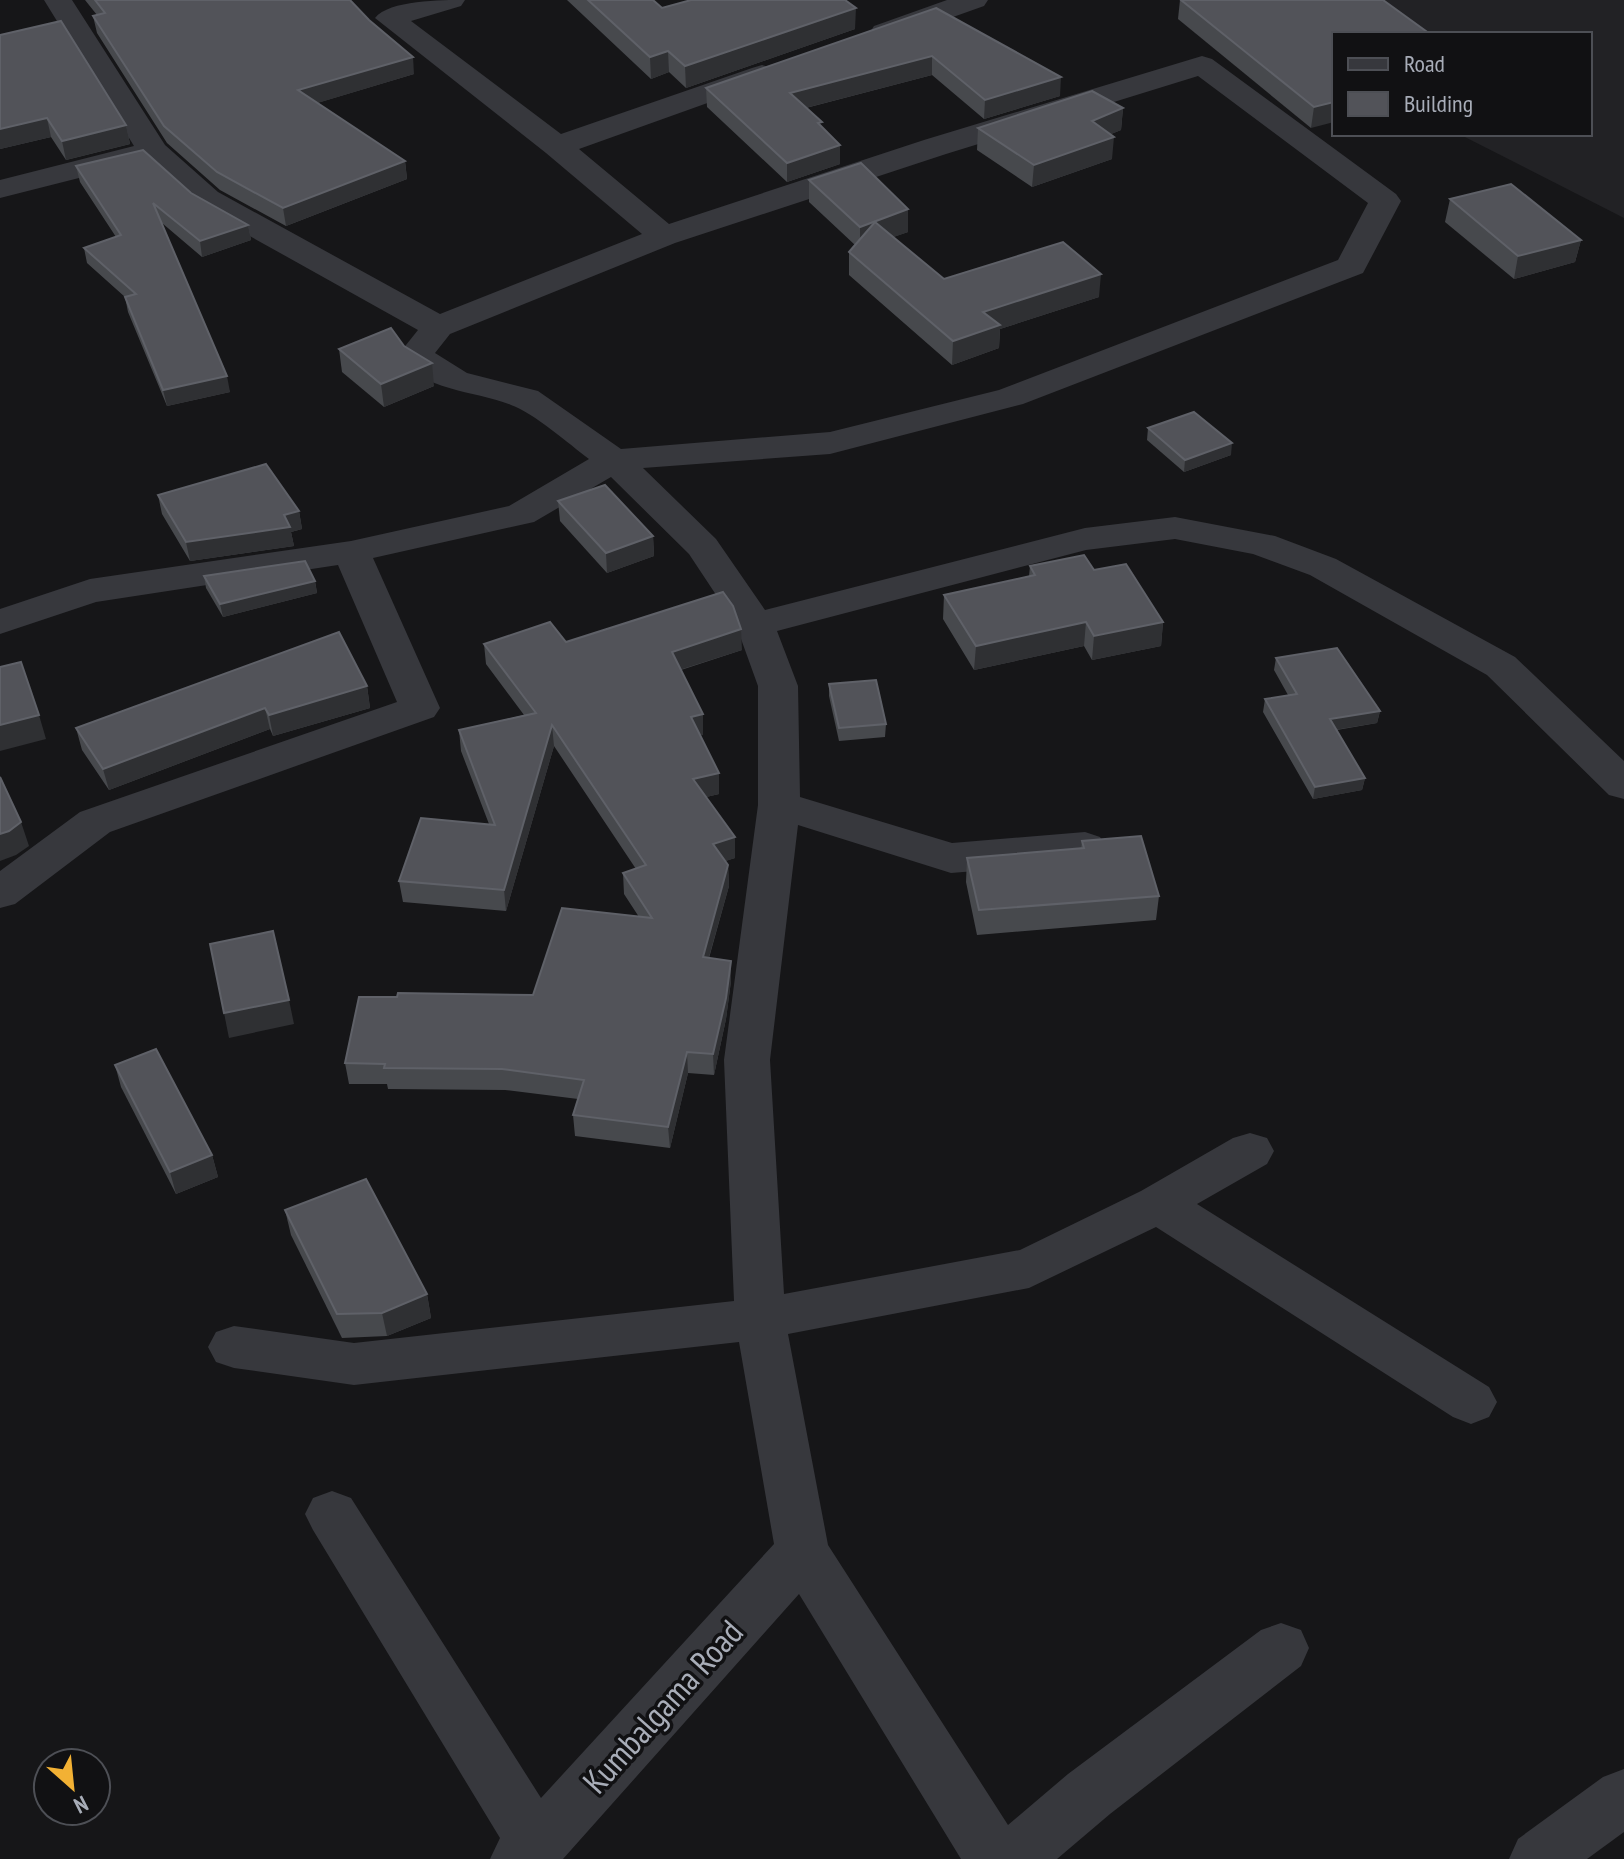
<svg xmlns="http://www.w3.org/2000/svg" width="1624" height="1859" viewBox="0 0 1624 1859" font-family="'PT Sans Narrow',sans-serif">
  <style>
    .built { fill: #222225 }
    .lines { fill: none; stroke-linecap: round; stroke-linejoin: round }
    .street { fill: #37383d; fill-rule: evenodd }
    .wall { fill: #47494d }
    .shaded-wall { fill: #2f3033 }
    .building { fill: #525359; stroke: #5f6168; stroke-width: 2 }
    .labels { text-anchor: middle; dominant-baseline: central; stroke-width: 7; stroke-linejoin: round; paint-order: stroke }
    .near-street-label { font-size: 34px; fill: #a8adb8; stroke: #111113 }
  </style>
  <rect width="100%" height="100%" fill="#161618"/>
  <path class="built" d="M1289 0H1624V218L1459 134H1590V34H1334Z"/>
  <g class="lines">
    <g class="street">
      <path d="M44 0H72L165 145 218 192 440 314 642 234 546 153 375 18C389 0 442 0 465 0L461 6 411 21 561 134 752 68 762 65 772 68 777 74 772 80 579 149 669 224 924 140 1202 56 1212 59 1396 194 1401 201 1363 273 1023 404 830 454 643 468 716 539 765 610 1085 528 1175 517 1275 536 1336 559 1515 657 1624 761V799L1609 795 1487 675 1310 575 1253 554 1175 539 1086 550 777 631 798 686 800 797 952 843 1085 832 1100 837 1106 847 1100 857 1085 862 951 873 798 825 770 1060 784 1294 1020 1250 1141 1191 1233 1138 1250 1133 1267 1138 1274 1151 1267 1164 1197 1204 1489 1387 1497 1402 1489 1417 1471 1424 1453 1417 1156 1227 1029 1288 788 1334 828 1545 1008 1825 1068 1774 1261 1630 1281 1623 1301 1630 1309 1648 1301 1666 1110 1814 1057 1859H961L799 1594 563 1859H490L500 1838 313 1530 305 1514 313 1498 332 1491 351 1498 541 1798 774 1544 739 1342 354 1385 234 1368 216 1362 208 1347 216 1332 234 1326 354 1343 734 1301 724 1060 758 805V686L736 625 689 554 611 477 534 522 373 558 440 708 434 717 110 832 15 904 0 908V871L80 812 397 702 338 565 96 602 0 634V609L90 579 351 541 509 506 589 459C569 444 534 413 511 405 474 390 423 392 398 355L418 330 196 206 146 161 0 198V180L134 146ZM1198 76 1368 203 1338 260 999 390 830 432 621 449 538 391 467 373 435 353 450 334 675 243 946 154Z"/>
      <path d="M947 0H988L984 6 894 38 884 41 874 38 870 32 874 26Z"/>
      <path d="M1624 1769V1832L1587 1859H1509L1518 1839 1603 1777Z"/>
    </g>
  </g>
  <g class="wall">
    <path d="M85 0H350L414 74 317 103 405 161 407 179 286 226 220 190 167 143 97 33 93 16 97 15Z"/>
    <path d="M567 0H653L662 8 855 29 686 88 669 72 651 79Z"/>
    <path d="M1180 0H1383L1311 128 1178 19Z"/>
    <path d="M936 8 1060 96 984 119 932 75 806 108 822 127 840 164 787 182 707 107 706 88Z"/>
    <path d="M0 35 126 125 130 144 66 160 51 137 0 149Z"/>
    <path d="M1123 108 1121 130 1111 134 1112 159 1032 187 977 150 978 128Z"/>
    <path d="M76 166 191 193 248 225 251 240 202 257 162 223 230 392 167 406 128 312 125 297 87 263 84 248 116 237 80 182Z"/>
    <path d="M809 180 908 232 893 237 944 279 1099 297 1000 329 999 348 952 365 849 275V252L855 245 809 202Z"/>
    <path d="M1450 199 1581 240 1575 262 1514 279 1445 222Z"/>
    <path d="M404 346 434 386 384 407 342 372 339 349Z"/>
    <path d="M1148 428 1231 455 1184 472 1147 440Z"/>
    <path d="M158 495 299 511 302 529 291 532 294 546 190 561 162 514Z"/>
    <path d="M558 501 653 536 654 556 607 573 560 521Z"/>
    <path d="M1030 566 1094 570 1163 622 1161 646 1092 660 1084 646 974 670 943 619 944 595 1029 576Z"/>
    <path d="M204 576 315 581 317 593 223 617 206 588Z"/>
    <path d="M566 642 742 650 681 670 703 714V735H700L719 773V794L706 797 735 858 725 861 728 865 729 886 709 958 731 981 726 1019 714 1075 688 1073 670 1148 575 1136 573 1115 578 1099 505 1090 388 1089 387 1084H349L345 1063 397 997 533 995 639 917 624 894 623 873 636 869 554 746 506 911 403 902 399 881 489 824 461 751 459 730 524 715 486 664 484 644Z"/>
    <path d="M1276 658 1380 711 1377 723 1337 730 1365 778 1362 790 1313 799 1263 712 1265 699 1288 695 1274 670Z"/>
    <path d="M829 684 886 724 885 737 839 741 829 696Z"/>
    <path d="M367 686 370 708 273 736 270 729 109 790 82 750 76 728Z"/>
    <path d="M1082 841 1159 896 1156 920 977 935 966 882 967 858 1081 848Z"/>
    <path d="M115 1065 212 1155 218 1177 176 1194 121 1087Z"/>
    <path d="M285 1210 427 1294 431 1318 387 1336 342 1338 291 1235Z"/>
  </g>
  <g class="shaded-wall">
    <path d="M856 8 855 29 686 88 685 66Z"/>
    <path d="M668 51 669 72 651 79 650 57Z"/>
    <path d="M932 56V75L790 112V93Z"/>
    <path d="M413 57 414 74 301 108 298 90Z"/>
    <path d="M1061 77 1060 96 984 119 985 100Z"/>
    <path d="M1334 102V122L1311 128 1314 107Z"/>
    <path d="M1123 108 1121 130 1090 143 1092 121Z"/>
    <path d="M47 118 51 137 0 149V129Z"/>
    <path d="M126 125 130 144 66 160 62 141Z"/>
    <path d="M1114 137 1112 159 1032 187 1034 165Z"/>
    <path d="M840 145V164L787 182V163Z"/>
    <path d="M405 161 407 179 286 226 283 208Z"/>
    <path d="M908 209V232L860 249V227Z"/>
    <path d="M248 225 251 240 202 257 200 241Z"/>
    <path d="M1581 240 1575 262 1514 279 1518 256Z"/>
    <path d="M1101 274 1099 297 1000 329 999 348 952 365 953 341 983 312Z"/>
    <path d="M432 363 434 386 384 407 381 384Z"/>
    <path d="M227 376 230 392 167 406 163 390Z"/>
    <path d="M1232 443 1231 455 1184 472 1185 460Z"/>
    <path d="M299 511 302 529 291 532 294 546 190 561 186 542Z"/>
    <path d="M653 536 654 556 607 573 606 553Z"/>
    <path d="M315 581 317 593 223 617 220 604Z"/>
    <path d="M1086 622 1084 646 974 670 976 646Z"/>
    <path d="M1163 622 1161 646 1092 660 1094 636Z"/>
    <path d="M741 629 742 650 673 672 672 652Z"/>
    <path d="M367 686 370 708 273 736 269 715Z"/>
    <path d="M265 708 270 729 109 790 103 769Z"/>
    <path d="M1380 711 1377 723 1328 731 1330 719Z"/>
    <path d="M703 714V735L692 737 691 717Z"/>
    <path d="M39 715 46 739 0 751V725Z"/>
    <path d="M552 725 554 746 506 911 504 890Z"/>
    <path d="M719 773V794L694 800 693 779Z"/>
    <path d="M1365 778 1362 790 1313 799 1315 787Z"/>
    <path d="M21 822 29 846 16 855 0 861V834Z"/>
    <path d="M735 837V858L714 865 713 844Z"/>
    <path d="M728 865 729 886 703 978V957Z"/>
    <path d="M731 961V981L726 1019 714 1075 713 1054Z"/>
    <path d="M289 1000 294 1024 229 1038 224 1013Z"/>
    <path d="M687 1052 688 1073 670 1148 668 1127Z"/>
    <path d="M212 1155 218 1177 176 1194 170 1172Z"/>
    <path d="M427 1294 431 1318 387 1336 382 1313Z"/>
  </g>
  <g class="building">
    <path d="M95 0H350L369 20 413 57 298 90 405 161 283 208 217 172 164 126 93 16 105 13Z"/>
    <path d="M588 0H653L662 8 691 0H845L856 8 685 66 668 51 650 57Z"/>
    <path d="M1181 0H1383L1430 34H1334V102L1314 107Z"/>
    <path d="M936 8 1061 77 985 100 932 56 790 93 822 122 818 123 840 145 787 163 706 88Z"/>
    <path d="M61 21 126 125 62 141 47 118 0 129V35Z"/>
    <path d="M1092 91 1123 108 1092 121 1114 137 1034 165 978 128Z"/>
    <path d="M143 150 191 193 248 225 200 241 153 203 227 376 163 390 125 297 136 294 84 248 121 235 76 166Z"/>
    <path d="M861 163 908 209 860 227 809 180Z"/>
    <path d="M1511 184 1581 240 1518 256 1450 199Z"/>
    <path d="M875 222 944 279 1063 242 1101 274 983 312 1000 325 953 341 849 252Z"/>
    <path d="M391 328 404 346 432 363 381 384 339 349Z"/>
    <path d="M1194 412 1232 443 1185 460 1148 428Z"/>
    <path d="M266 464 299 511 284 515 290 527 186 542 158 495Z"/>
    <path d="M605 485 653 536 606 553 558 501Z"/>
    <path d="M1084 555 1094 570 1126 564 1163 622 1094 636 1086 622 976 646 944 595 1035 575 1030 566Z"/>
    <path d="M305 561 315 581 220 604 204 576Z"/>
    <path d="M723 592 733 606 741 629 672 652 703 714 691 717 719 773 693 779 735 837 713 844 728 865 703 957 731 961 726 998 713 1054 687 1052 668 1127 573 1115 584 1080 502 1069 384 1068 385 1064 345 1063 359 997H397L398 993 533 995 562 908 652 918 623 873 646 865 552 725 504 890 399 881 421 818 495 825 459 730 536 713 484 644 550 622 566 642Z"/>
    <path d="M339 632 367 686 269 715 265 708 103 769 76 728Z"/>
    <path d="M1337 648 1380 711 1330 719 1365 778 1315 787 1265 699 1297 694 1276 658Z"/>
    <path d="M21 662 39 715 0 725V667Z"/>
    <path d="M876 680 886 724 839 728 829 684Z"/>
    <path d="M0 777 21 822 9 831 0 834Z"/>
    <path d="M1141 836 1159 896 979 910 967 858 1084 848 1082 841Z"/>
    <path d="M273 931 289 1000 224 1013 210 944Z"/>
    <path d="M156 1049 212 1155 170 1172 115 1065Z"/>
    <path d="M366 1179 427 1294 382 1313 337 1314 285 1210Z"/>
  </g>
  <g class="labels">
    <g class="near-street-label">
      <text transform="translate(662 1706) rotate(-48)">Kumbalgama Road</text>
    </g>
  </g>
  <rect x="1332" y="32" width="260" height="104" fill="#111113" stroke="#4d4f55" stroke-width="2"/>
  <rect x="1348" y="58" width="40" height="12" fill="#37383d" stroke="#4d4f55" stroke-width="2"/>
  <text x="1404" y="72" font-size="24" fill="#a8adb8">Road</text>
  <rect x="1348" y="92" width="40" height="24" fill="#525359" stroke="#4d4f55" stroke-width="2"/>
  <text x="1404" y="112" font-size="24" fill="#a8adb8">Building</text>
  <g transform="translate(72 1787) rotate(153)"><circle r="38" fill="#111113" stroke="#4d4f55" stroke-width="2"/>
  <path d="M0-6L14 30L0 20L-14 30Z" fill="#f2b134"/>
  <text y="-12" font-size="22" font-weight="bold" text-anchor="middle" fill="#a8adb8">N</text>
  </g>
</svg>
